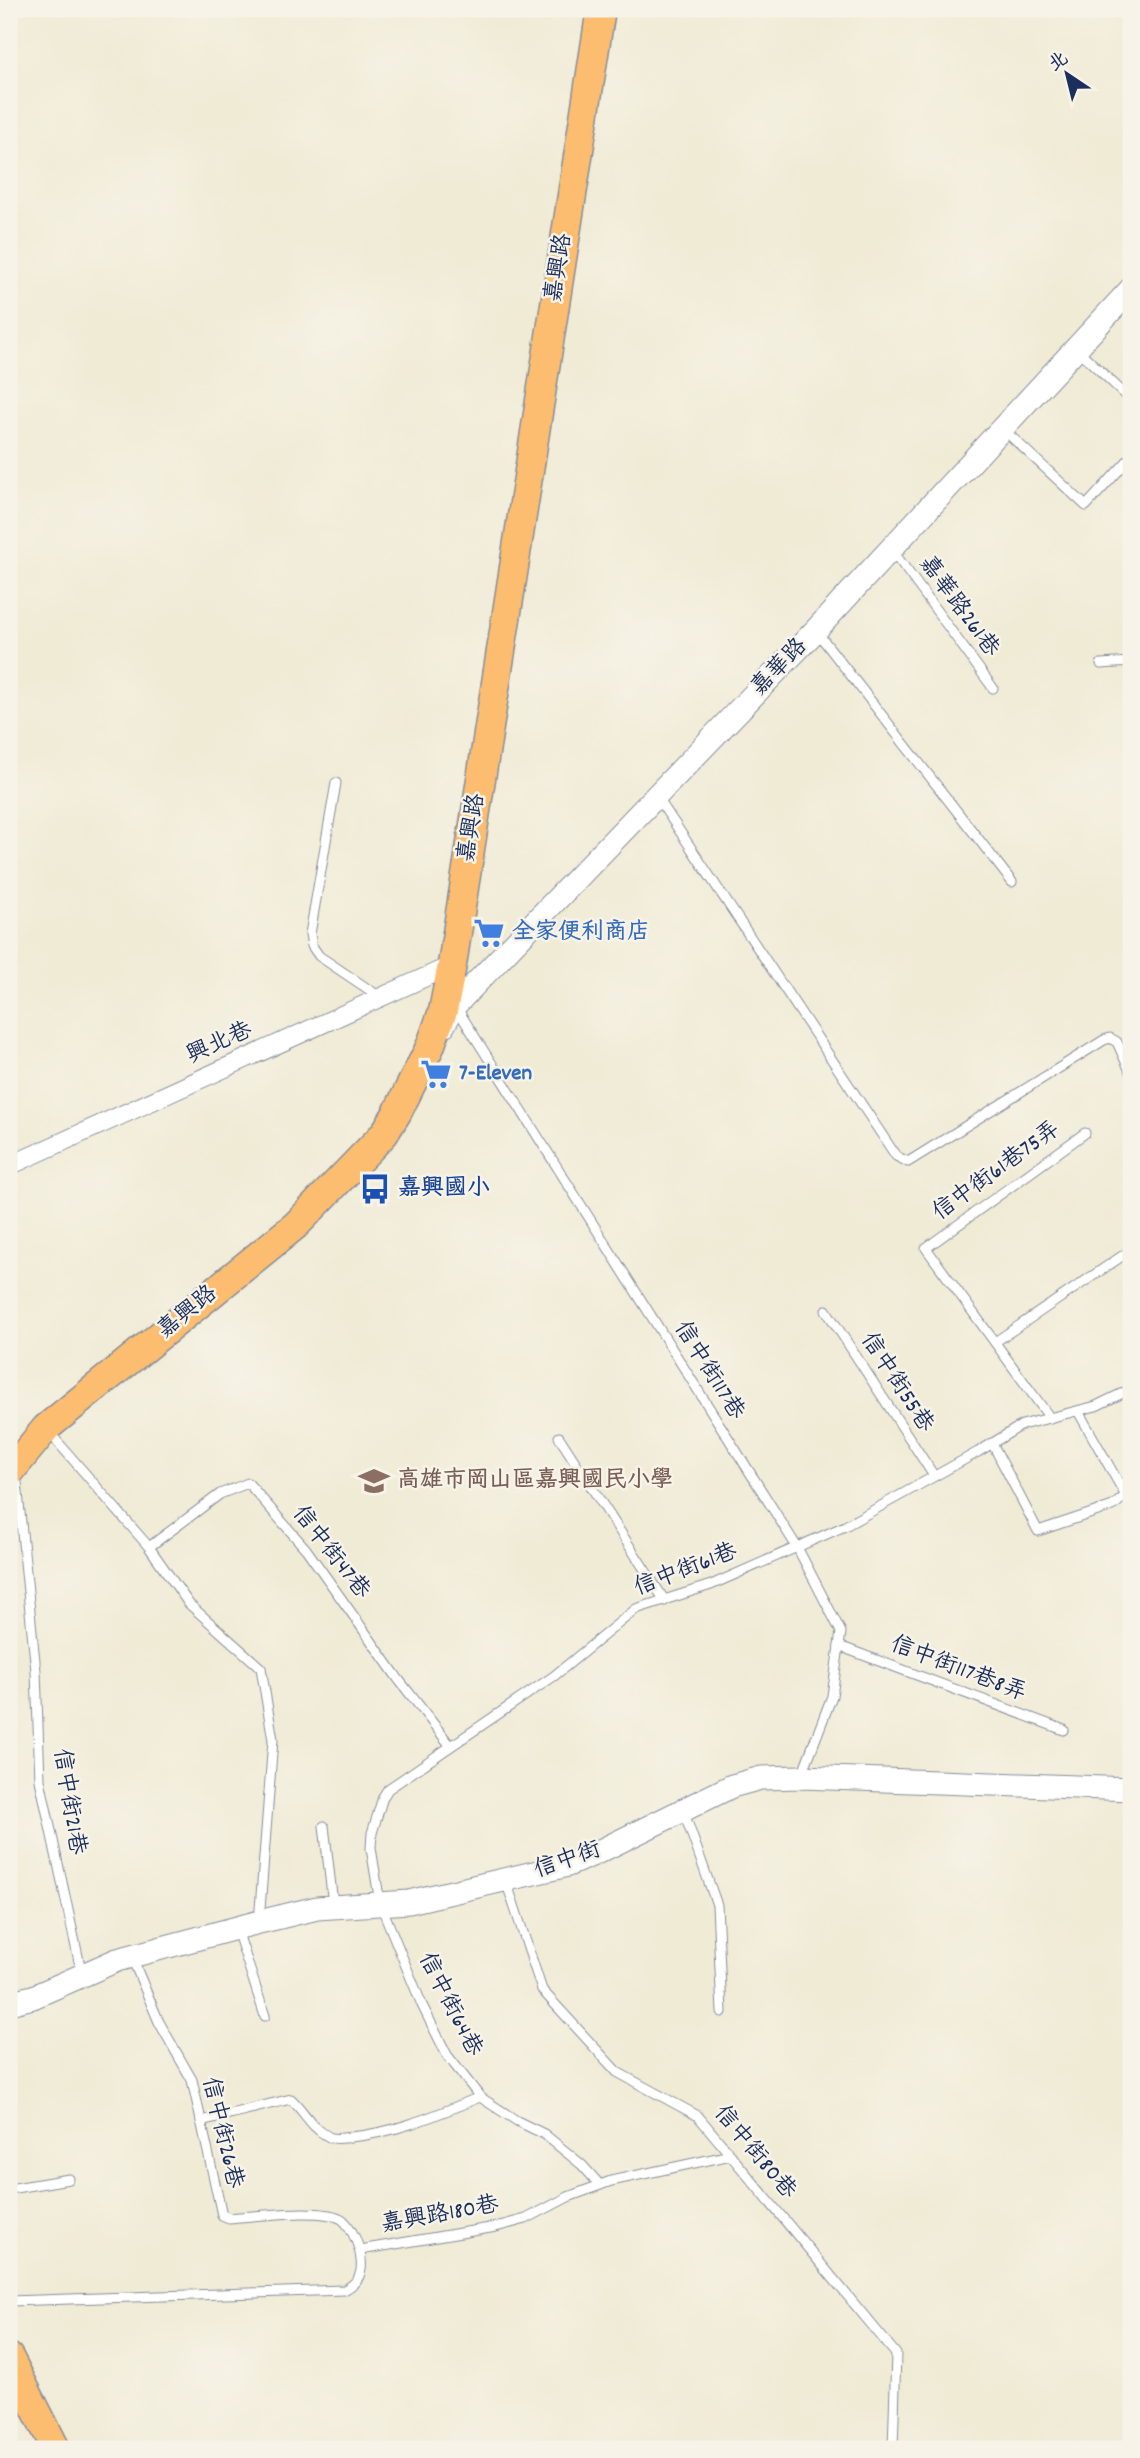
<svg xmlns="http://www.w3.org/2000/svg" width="1140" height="2458" viewBox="0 0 1140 2458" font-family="Dekko,'LXGW WenKai TC',sans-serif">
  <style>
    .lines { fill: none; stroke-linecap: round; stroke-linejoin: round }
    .service-casing { stroke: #868d9a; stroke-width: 11 }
    .minor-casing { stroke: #868d9a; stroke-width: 20 }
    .tertiary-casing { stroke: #868d9a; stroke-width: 25 }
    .primary-casing { stroke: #868d9a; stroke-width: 31 }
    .service { stroke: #fff; stroke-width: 9 }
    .minor { stroke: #fff; stroke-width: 18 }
    .tertiary { stroke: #fff; stroke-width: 23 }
    .primary { stroke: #fcbd6f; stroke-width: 28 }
    .labels { text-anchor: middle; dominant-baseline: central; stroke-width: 5; stroke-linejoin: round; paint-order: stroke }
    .street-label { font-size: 23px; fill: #1b2f5e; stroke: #f7f3e8 }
    .shop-label { font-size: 23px; font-weight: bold; fill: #366cbe; stroke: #f7f3e8; text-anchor: start }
    .transit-label { font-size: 23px; font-weight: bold; fill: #164399; stroke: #f7f3e8; text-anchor: start }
    .education-label { font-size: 23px; font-weight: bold; fill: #785e54; stroke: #f7f3e8; text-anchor: start }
  </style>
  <rect width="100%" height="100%" fill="#f7f3e8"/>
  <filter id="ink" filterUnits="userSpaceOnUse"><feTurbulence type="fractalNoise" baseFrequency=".0143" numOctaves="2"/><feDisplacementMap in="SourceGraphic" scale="14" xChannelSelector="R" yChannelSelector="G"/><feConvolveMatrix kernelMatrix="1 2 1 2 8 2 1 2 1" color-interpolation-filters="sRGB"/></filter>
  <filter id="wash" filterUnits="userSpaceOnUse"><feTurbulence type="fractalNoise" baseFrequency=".00686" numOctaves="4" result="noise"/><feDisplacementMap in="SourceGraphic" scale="28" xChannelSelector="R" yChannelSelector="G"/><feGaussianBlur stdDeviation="1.57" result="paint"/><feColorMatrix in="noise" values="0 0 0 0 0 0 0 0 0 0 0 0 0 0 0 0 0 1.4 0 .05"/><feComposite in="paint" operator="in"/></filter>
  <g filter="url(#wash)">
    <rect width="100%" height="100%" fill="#f0ebd5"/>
  </g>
  <g filter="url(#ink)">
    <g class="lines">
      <g class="service-casing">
        <g id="service">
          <path d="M1078 350 1131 400"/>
          <path d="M1004 430 1086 506 1131 457"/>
          <path d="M892 550 993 688"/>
          <path d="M817 632 1012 882"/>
          <path d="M1101 664 1131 662"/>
          <path d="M336 783 310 934 312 946 319 956 380 997"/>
          <path d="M657 797 896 1156 908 1162 1104 1040 1110 1038 1117 1042 1131 1073"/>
          <path d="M456 1007 797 1547 841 1632 832 1696 801 1777"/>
          <path d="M826 1310 934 1476"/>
          <path d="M995 1342 1131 1250"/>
          <path d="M1078 1411 1126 1496"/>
          <path d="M1050 1418 926 1248 1085 1133"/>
          <path d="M49 1432 149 1547 189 1604 261 1668 273 1740 259 1922"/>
          <path d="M559 1437 665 1601"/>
          <path d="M992 1443 1038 1531 1113 1506 1131 1491"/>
          <path d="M16 1473 36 1671 40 1780 82 1975"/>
          <path d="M149 1547 220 1494 248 1483 306 1549 399 1680 450 1745"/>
          <path d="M839 1646 1064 1730"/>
          <path d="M683 1810 717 1905 722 2012"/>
          <path d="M324 1826 333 1904"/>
          <path d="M506 1881 542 1990 617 2072 698 2116 896 2354 893 2449"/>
          <path d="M237 1930 265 2016"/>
          <path d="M201 2121 291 2099C305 2112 310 2127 329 2137 335 2140 343 2138 350 2137 396 2133 438 2114 480 2097"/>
          <path d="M600 2185 582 2165 544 2134 517 2121 480 2097 447 2055 422 2005 380 1903 371 1848 372 1833 383 1797 388 1789 554 1676 636 1609 711 1585 845 1526 978 1452 1022 1425 1096 1406 1131 1389"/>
          <path d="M9 2189 69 2179"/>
          <path d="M360 2250 496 2227 526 2219 568 2197 611 2181 731 2155"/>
          <path d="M9 2301 344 2290C358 2283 363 2274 361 2260 360 2248 353 2229 343 2220 326 2207 253 2216 229 2218L222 2215 192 2080 159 2022 132 1958"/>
        </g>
      </g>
      <g class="minor-casing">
        <path id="minor" d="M9 1166 452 965"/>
      </g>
      <g class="tertiary-casing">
        <g id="tertiary">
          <path d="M443 1026 455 1005 816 630 1131 289"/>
          <path d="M9 2003 33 1997 117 1960 259 1922 317 1908 409 1902 568 1865 594 1854 732 1786 761 1778 801 1777 1131 1789"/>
        </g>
      </g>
      <g class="primary-casing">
        <g id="primary">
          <path d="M9 1473 46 1428 296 1225 384 1134 397 1113 430 1047 443 1011 452 965 601 9"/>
          <path d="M9 2357 56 2449"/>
        </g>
      </g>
      <use href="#service" class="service"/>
      <use href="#minor" class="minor"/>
      <use href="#tertiary" class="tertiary"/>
      <use href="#primary" class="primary"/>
    </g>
  </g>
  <defs>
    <g id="supermarket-bare" transform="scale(2.415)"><path d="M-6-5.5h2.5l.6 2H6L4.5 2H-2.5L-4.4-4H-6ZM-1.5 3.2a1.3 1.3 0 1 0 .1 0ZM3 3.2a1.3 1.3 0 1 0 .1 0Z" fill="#3f7fe0" stroke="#f7f3e8" stroke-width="2.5" paint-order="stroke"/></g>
    <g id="bus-bare" transform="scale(2.415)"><path d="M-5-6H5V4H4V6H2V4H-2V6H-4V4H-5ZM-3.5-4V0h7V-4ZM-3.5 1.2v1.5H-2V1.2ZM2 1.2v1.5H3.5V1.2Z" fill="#1a4fb4" stroke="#f7f3e8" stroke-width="2.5" paint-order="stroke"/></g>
    <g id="school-bare" transform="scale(2.415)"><path d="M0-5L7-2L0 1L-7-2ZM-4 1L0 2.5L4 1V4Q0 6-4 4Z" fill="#8d6e63" stroke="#f7f3e8" stroke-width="2.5" paint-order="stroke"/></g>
  </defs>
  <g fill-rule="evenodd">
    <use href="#supermarket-bare" x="489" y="933"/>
    <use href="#supermarket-bare" x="436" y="1074"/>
    <use href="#bus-bare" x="375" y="1189"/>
    <use href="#school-bare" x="374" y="1481"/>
  </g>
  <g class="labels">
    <g class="street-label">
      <text transform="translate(560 268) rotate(-81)">嘉興路</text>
      <text transform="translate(958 607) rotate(54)">嘉華路261巷</text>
      <text transform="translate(780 668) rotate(-46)">嘉華路</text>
      <text transform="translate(473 828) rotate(-81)">嘉興路</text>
      <text transform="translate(220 1044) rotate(-24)">興北巷</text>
      <text transform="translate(997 1172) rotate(-36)">信中街61巷75弄</text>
      <text transform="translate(188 1313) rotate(-39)">嘉興路</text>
      <text transform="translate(708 1371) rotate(58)">信中街117巷</text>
      <text transform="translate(896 1383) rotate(57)">信中街55巷</text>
      <text transform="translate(330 1553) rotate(52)">信中街47巷</text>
      <text transform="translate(686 1571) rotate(-21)">信中街61巷</text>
      <text transform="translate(958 1670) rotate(21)">信中街117巷8弄</text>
      <text transform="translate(68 1802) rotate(81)">信中街21巷</text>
      <text transform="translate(568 1861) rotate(-19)">信中街</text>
      <text transform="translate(449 2005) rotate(63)">信中街64巷</text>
      <text transform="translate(221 2133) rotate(77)">信中街26巷</text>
      <text transform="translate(754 2153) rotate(50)">信中街80巷</text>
      <text transform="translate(440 2216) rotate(-10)">嘉興路180巷</text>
    </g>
    <g class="shop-label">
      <text x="512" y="933">全家便利商店</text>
      <text x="459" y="1074">7-Eleven</text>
    </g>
    <g class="transit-label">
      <text x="398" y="1189">嘉興國小</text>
    </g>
    <g class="education-label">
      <text x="397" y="1481">高雄市岡山區嘉興國民小學</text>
    </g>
  </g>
  <rect width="1140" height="2458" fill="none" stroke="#f7f3e8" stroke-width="35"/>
  <g transform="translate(1067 74) rotate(325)" stroke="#f7f3e8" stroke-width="5" paint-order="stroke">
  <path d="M0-5L12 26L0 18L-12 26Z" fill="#1b2f5e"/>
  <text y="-10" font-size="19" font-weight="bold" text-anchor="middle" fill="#1b2f5e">北</text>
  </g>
</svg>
